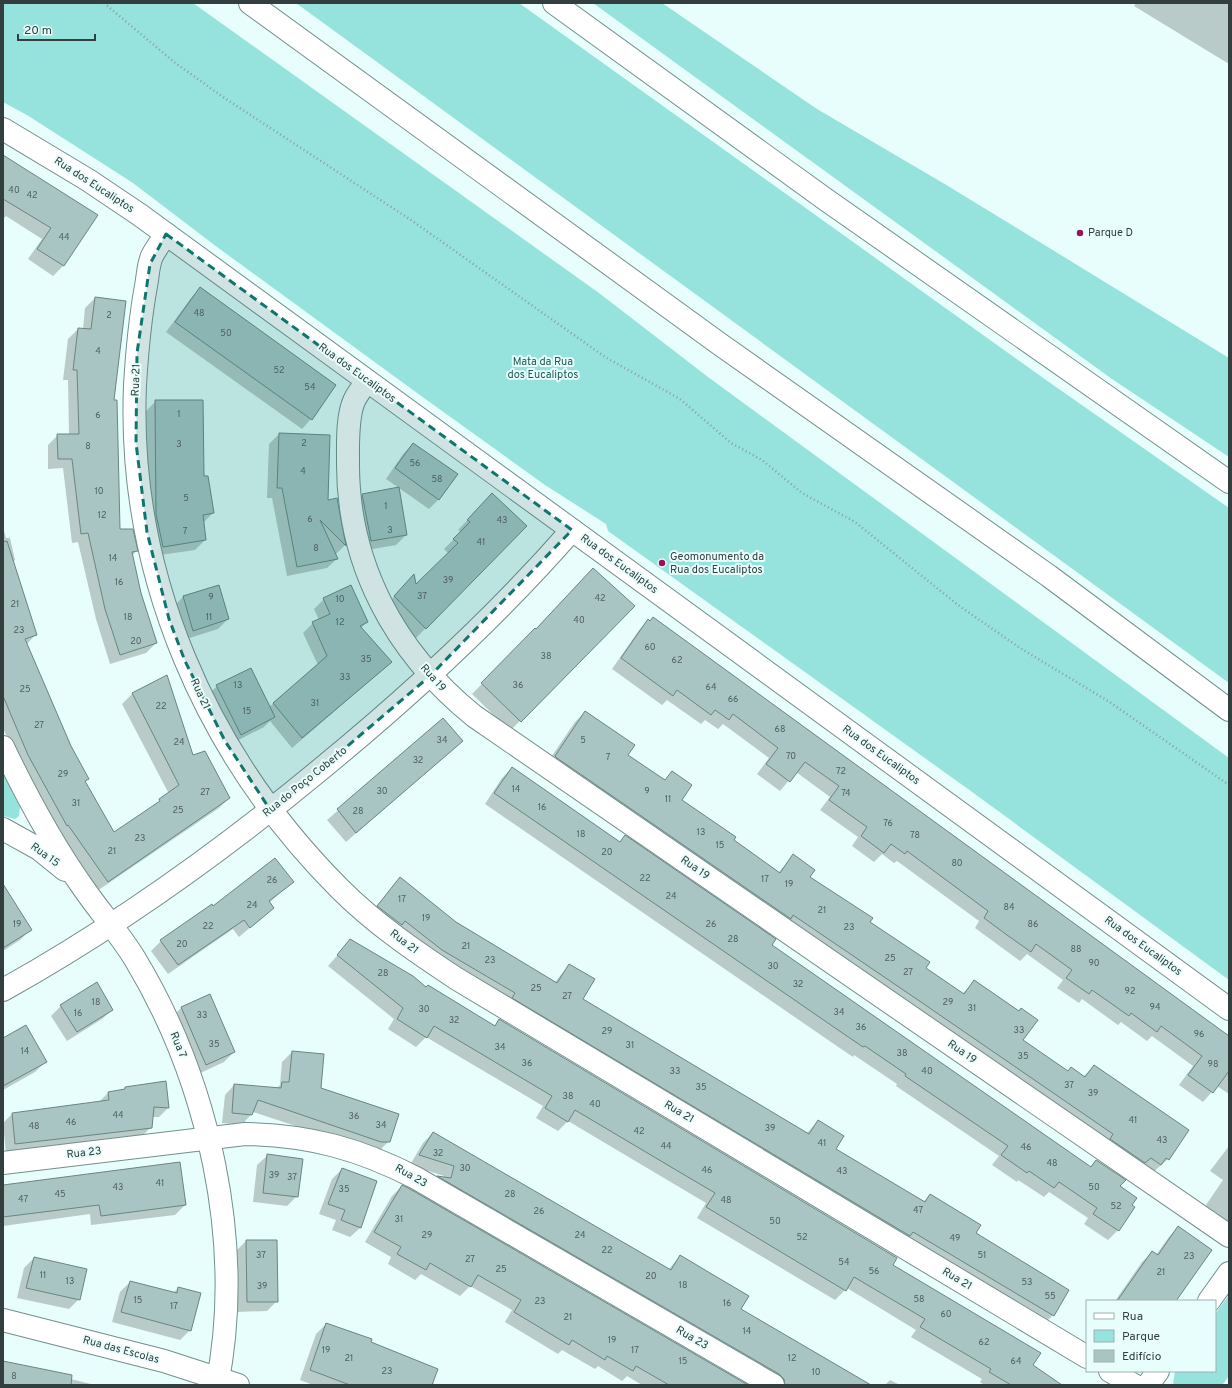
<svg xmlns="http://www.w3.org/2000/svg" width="1232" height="1388" viewBox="0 0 1232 1388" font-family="Overpass,sans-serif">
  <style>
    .green { fill: #96e2dd }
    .shadow { fill: #0003 }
    .building { fill: #a9c5c3; stroke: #6a8582 }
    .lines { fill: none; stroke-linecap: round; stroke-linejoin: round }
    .minor-casing { stroke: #748f8d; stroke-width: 24 }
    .tertiary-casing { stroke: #748f8d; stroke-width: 24 }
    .trunk-casing { stroke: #748f8d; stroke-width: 24 }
    .path { stroke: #8c9d9c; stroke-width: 2.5; stroke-dasharray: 1 3; stroke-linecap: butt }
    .minor { stroke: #fff; stroke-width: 22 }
    .tertiary { stroke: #fff; stroke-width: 22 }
    .trunk { stroke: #fff; stroke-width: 22 }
    .marked { fill: #0f766e; fill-opacity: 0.2; stroke: #0f766e; stroke-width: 3; stroke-dasharray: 8 5; stroke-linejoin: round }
    .poi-dot { fill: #9e0f5b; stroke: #e7fefc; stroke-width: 1.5 }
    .labels { text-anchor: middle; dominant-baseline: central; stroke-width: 4; stroke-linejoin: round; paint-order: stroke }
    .number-label { font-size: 9px; fill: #50605f }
    .street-label { font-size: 11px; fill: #333f3e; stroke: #e7fefc }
    .poi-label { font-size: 11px; fill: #333f3e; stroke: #e7fefc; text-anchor: start }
    .park-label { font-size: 11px; fill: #1d5a57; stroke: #e7fefc }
  </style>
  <rect width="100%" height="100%" fill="#e7fefc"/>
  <g class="green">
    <path d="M3 3H193L599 293 708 377 1229 758V980L968 789 608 531 606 524 545 485 424 398 217 247 133 183 27 115 3 102Z"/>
    <path d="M296 3H519L1046 380 1229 508V683Z"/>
    <path d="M593 3H662L817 109 948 186 1229 358V457L1112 379Z"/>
    <path d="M3 774 20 807 19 816 15 819 3 816Z"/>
    <path d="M1229 1295V1376L1222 1385H1173L1175 1371H1215V1314Z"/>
  </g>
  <g class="shadow">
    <path d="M1136 3H1229V64L1134 6Z"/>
    <path d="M3 166 97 215 63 266 53 276 28 259 42 239 6 216 3 219Z"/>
    <path d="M200 288 311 419 302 429 166 332 191 298Z"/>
    <path d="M95 298 113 402 119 530 137 550 132 556 140 594 156 643 146 653 110 664 96 619 78 542 72 543 63 468 48 469V445L58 435H69L68 380H63L68 339 78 329H83L85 308Z"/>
    <path d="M156 401 203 477 213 513 203 523 205 540 195 550 153 556 147 524 146 411Z"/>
    <path d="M279 434 327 501 337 499 345 545 335 555 337 559 327 568 287 576 272 498H267L269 444Z"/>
    <path d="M413 444 438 500 429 509 386 479 403 454Z"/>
    <path d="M363 495 406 535 396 545 361 551 353 504Z"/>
    <path d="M483 504 526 526 416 638 385 606 413 577 415 586 449 554 444 549 461 532 458 530Z"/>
    <path d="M3 527 6 538H10L15 560 13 562 36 634 27 644 70 746 88 779 85 782 114 834 151 809 169 794 122 704 132 694 166 676 192 756 229 798 219 808 97 891 58 834 19 765 3 728Z"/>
    <path d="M593 569 633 606 510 731 472 694 535 630Z"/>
    <path d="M218 587 228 619 218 629 183 640 173 607 183 597Z"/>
    <path d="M324 599 367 622 361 628 380 672 292 748 270 721 264 727 231 744 207 696 217 686 269 707 318 665 303 633 313 623 319 620 314 609Z"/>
    <path d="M648 620 1229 1038V1094L1217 1086 1203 1102 1179 1085 1193 1066 1152 1036 1147 1041 1121 1022 1118 1025 1082 999 1079 1003 1057 988 1063 980 1027 954 1020 961 975 928 979 921 897 861 894 863 882 854 874 862 852 846 858 837 820 810 830 797 796 772 780 791 757 774 769 758 723 724 718 729 705 720 701 724 667 700 662 705 612 669 639 630Z"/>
    <path d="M585 712 627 755 664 781 672 773 681 800 778 873 793 856 808 877 925 968 962 994 975 981 1022 1040 1068 1072 1083 1077 1094 1066 1168 1159 1150 1175 545 766 575 722Z"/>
    <path d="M443 719 462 741 346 842 327 820Z"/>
    <path d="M512 768 619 842 625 837 770 946 1090 1167 1096 1161 1119 1186 1134 1207 1118 1230 1108 1240 1084 1224 1088 1218 1049 1192 1044 1197 1018 1180 1017 1182 992 1165 999 1156 896 1086 897 1084 854 1055 853 1057 831 1042 485 804 502 778Z"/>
    <path d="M400 879 456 923 555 982 569 965 582 1000 807 1133 818 1121 835 1150 923 1202 930 1195 975 1233 1053 1315 1043 1325 368 916Z"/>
    <path d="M292 882 269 903 273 908 239 937 233 929 168 974 151 951 161 941 212 907Z"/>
    <path d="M3 906 30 930 20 940 3 951Z"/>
    <path d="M351 940 426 988 494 1026 500 1020 892 1265 1060 1385H984L980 1382 982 1379 911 1337 916 1330 847 1288 835 1300 697 1218 706 1203 568 1121 558 1131 536 1118 543 1106 426 1037 416 1047 388 1029 394 1019 328 966Z"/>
    <path d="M210 995 234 1052 224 1062 196 1075 171 1018 181 1008Z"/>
    <path d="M61 1006 112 1010 102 1019 67 1041 51 1016Z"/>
    <path d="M3 1039 45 1062 35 1072 3 1090Z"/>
    <path d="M292 1052 320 1089 389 1141 379 1151H371L253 1112 242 1125 222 1123 225 1095 234 1085 276 1089 280 1085 282 1062Z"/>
    <path d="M125 1088 168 1108 159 1117H152L151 1127 141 1137 6 1154 3 1123 12 1114 98 1103 108 1093 123 1090Z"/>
    <path d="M433 1133 669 1269 680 1256 740 1310 868 1385H770L428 1186 438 1177 444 1178V1176L410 1165 423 1143Z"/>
    <path d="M1229 1146V1223L1204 1208 1223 1180 1210 1171Z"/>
    <path d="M267 1156 297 1196 287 1206 253 1202 257 1165Z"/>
    <path d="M342 1169 360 1228 350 1237 332 1230 336 1220 319 1214 332 1179Z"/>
    <path d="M3 1186 185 1205 175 1215 91 1225 90 1214 3 1226Z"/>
    <path d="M402 1186 746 1385H642L627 1376 622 1381 598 1366 595 1369 562 1350 558 1354 505 1322 512 1310 470 1286 460 1296 421 1274 415 1280 388 1264 391 1257 365 1242 392 1196Z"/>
    <path d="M1178 1227 1174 1301H1115L1142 1262 1152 1252 1156 1255 1169 1237Z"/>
    <path d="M246 1241 277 1301 267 1311 237 1312 236 1251Z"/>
    <path d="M34 1258 79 1299 69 1309 17 1298 24 1268Z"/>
    <path d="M130 1282 173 1293 178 1288 190 1330 180 1340 112 1322 120 1292Z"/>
    <path d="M326 1324 370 1342 436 1385H313L300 1380 316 1334Z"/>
    <path d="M10 1364 91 1384 90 1385H3V1370Z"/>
    <path d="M890 1380 900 1385H885Z"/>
  </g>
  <g class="building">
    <path d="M3 155 98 215 64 266 37 249 51 228 3 199Z"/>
    <path d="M200 287 336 385 312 420 175 322Z"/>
    <path d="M95 297 126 301 114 400H117L120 529H133L138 551 132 552 141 593 157 643 120 655 105 609 88 533 81 534 72 459H58L57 434H79L77 370H73L78 328 91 329Z"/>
    <path d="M155 400H203L204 476H208L214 513 203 515 206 540 163 547 156 514Z"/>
    <path d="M279 433 330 435 328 500 337 498 346 546 320 520 338 559 297 567 282 488H277Z"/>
    <path d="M413 443 458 474 439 500 395 468Z"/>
    <path d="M399 487 407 535 371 541 362 494Z"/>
    <path d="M492 493 527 526 426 629 394 596 414 574 416 584 458 543 453 539 470 522 467 520Z"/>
    <path d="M7 541 37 635 25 639 71 746 89 779 85 781 114 832 160 801 159 799 179 785 132 693 167 675 193 755 205 751 230 798 108 882 68 825 67 826 28 755 3 696V542Z"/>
    <path d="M593 568 635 606 521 722 481 683 535 628 536 629Z"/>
    <path d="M219 585 229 619 193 631 183 596Z"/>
    <path d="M351 585 368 622 360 626 392 662 302 738 273 703 327 656 312 622 330 614 323 598Z"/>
    <path d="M653 617 1229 1036V1071L1213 1093 1188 1075 1202 1056 1161 1026 1157 1032 1131 1013 1129 1016 1092 990 1089 994 1066 978 1072 970 1036 944 1031 952 1007 935 984 918 988 911 907 851 905 854 891 844 884 853 861 836 867 827 829 800 839 786 805 762 790 782 766 764 778 748 733 714 729 720 715 710 711 715 677 690 673 696 621 658 648 619 650 621Z"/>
    <path d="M251 668 275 717 241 735 216 685Z"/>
    <path d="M585 711 635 745 628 755 665 780 672 771 692 785 682 800 736 837 734 840 780 873 793 854 815 870 810 877 873 918 870 922 930 962 926 968 964 994 974 980 1019 1011 1021 1008 1038 1020 1023 1040 1068 1071 1071 1067 1085 1077 1094 1065 1189 1130 1169 1160 1166 1158 1161 1165 1151 1158 1145 1163 1110 1139 1113 1134 918 1000 793 915 791 919 557 758 555 756Z"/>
    <path d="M443 718 463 741 356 833 337 809Z"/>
    <path d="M512 767 620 842 625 835 776 939 772 945 1091 1167 1096 1160 1126 1180 1120 1186 1137 1198 1132 1205 1135 1207 1119 1231 1093 1214 1097 1208 1059 1182 1054 1188 1029 1171 1027 1173 1001 1155 1008 1146 905 1076 906 1074 865 1046 863 1047 841 1032 494 793Z"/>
    <path d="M275 858 294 882 269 901 274 908 250 928 244 920 178 965 160 940 212 904 213 906Z"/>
    <path d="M400 877 456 922 557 983 569 964 595 979 583 999 809 1134 818 1120 844 1136 836 1149 925 1202 930 1194 981 1225 976 1233 1069 1290 1054 1316 913 1232 910 1236 512 998 515 993 442 950 405 921 402 925 377 906Z"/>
    <path d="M3 884 32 930 3 948Z"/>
    <path d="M350 939 413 976 426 987 428 985 495 1026 499 1019 897 1258 893 1265 1041 1353 1033 1365 1062 1385H1011L989 1372 991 1369 920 1327 925 1319 854 1277 846 1291 706 1207 715 1193 671 1167 575 1110 568 1122 545 1108 552 1096 458 1040 434 1026 427 1038 397 1019 403 1008 337 955Z"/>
    <path d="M97 982 113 1010 77 1032 60 1005Z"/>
    <path d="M210 994 235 1052 206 1065 181 1007Z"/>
    <path d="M26 1025 47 1062 3 1086V1038Z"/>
    <path d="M292 1051 324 1054 321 1088 399 1114 390 1142H381L258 1100 252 1115 232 1113 234 1084 281 1088 282 1082H289Z"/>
    <path d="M166 1081 169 1108 154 1107 152 1128 15 1144 12 1113 109 1100 108 1092 125 1089V1087Z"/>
    <path d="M433 1132 671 1270 680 1255 710 1273 749 1296 741 1309 871 1385H785L784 1379 779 1374 437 1176 451 1178 454 1166 419 1155Z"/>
    <path d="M267 1154 303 1159 298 1197 263 1193Z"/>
    <path d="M180 1162 186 1205 101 1216 99 1205 3 1217V1185Z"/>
    <path d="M342 1168 377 1181 361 1228 341 1220 345 1210 328 1204Z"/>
    <path d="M402 1185 410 1189 748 1385H669L636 1366 633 1371 607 1356 605 1360 572 1340 569 1345 514 1312 521 1300 478 1275 471 1287 430 1263 426 1270 397 1254 401 1247 374 1232Z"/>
    <path d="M1178 1226 1212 1250 1176 1301H1117L1152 1251 1158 1255Z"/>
    <path d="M246 1240H277L278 1302H247Z"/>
    <path d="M34 1257 87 1269 80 1300 26 1288Z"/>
    <path d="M130 1281 177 1293 178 1287 201 1293 191 1331 121 1312Z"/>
    <path d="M326 1323 372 1339 371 1342 438 1369 432 1385H350L310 1370Z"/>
    <path d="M3 1361 72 1375 71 1385H3Z"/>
  </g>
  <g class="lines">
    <g class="minor-casing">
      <g id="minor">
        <path d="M166 234C162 241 156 248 152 256 148 265 148 276 146 286 140 319 137 352 135 385 127 575 207 756 340 889 375 924 416 952 457 979L1087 1357"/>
        <path d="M367 381C363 387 357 394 354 401 347 417 348 444 348 461 347 564 395 652 474 716L1229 1236"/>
        <path d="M3 747C26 795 51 842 82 886 99 911 119 933 135 959 209 1082 245 1243 217 1385"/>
        <path d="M3 829 39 849 65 870"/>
        <path d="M3 1163 245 1134C309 1135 360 1149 416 1178L773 1385"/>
        <path d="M3 1320 164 1361 238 1385"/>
        <path d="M1110 1371 1134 1385"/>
      </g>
    </g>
    <g class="tertiary-casing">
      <g id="tertiary">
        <path d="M3 129 88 180 140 215 1229 1009"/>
        <path d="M3 990C116 927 222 851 321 769 410 696 496 617 572 530"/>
        <path d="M1209 1301 1229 1273"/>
        <path d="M1148 1385 1158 1371"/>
      </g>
    </g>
    <g class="trunk-casing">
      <g id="trunk">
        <path d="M250 3 721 345 1049 576 1229 710"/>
        <path d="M554 3 825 199 1229 482"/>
      </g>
    </g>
    <path class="path" d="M104 3 174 62 223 97 411 220 605 357 680 399 731 443 762 460 802 493 855 522 958 605 1020 648 1108 701 1229 785"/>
    <use href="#minor" class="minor"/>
    <use href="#tertiary" class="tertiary"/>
    <use href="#trunk" class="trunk"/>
  </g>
  <path class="marked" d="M166 234 572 530 430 676 271 811 225 741 185 661 169 619 147 532 136 443 137 353 150 264Z"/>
  <g class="poi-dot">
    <circle cx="1080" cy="233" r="4"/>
    <circle cx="662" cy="563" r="4"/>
  </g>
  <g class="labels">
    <g class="number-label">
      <text x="14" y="190">40</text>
      <text x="32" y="195">42</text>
      <text x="64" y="237">44</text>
      <text x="199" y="313">48</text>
      <text x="109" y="315">2</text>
      <text x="226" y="333">50</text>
      <text x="98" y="351">4</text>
      <text x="279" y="370">52</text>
      <text x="310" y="387">54</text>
      <text x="179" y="414">1</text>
      <text x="98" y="415">6</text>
      <text x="304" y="443">2</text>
      <text x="179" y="444">3</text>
      <text x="88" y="446">8</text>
      <text x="415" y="463">56</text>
      <text x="303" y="471">4</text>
      <text x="437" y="479">58</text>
      <text x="99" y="491">10</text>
      <text x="186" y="498">5</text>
      <text x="386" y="506">1</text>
      <text x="102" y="515">12</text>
      <text x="310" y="519">6</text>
      <text x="502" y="520">43</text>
      <text x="390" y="530">3</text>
      <text x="185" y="531">7</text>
      <text x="481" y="542">41</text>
      <text x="316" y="548">8</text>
      <text x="113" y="558">14</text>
      <text x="448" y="580">39</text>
      <text x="119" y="582">16</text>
      <text x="422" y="596">37</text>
      <text x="211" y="597">9</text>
      <text x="600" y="598">42</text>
      <text x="340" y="599">10</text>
      <text x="15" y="604">21</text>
      <text x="128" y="617">18</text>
      <text x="209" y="617">11</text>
      <text x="579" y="620">40</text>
      <text x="340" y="622">12</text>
      <text x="19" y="630">23</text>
      <text x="136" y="641">20</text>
      <text x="650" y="647">60</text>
      <text x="546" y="656">38</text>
      <text x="366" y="659">35</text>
      <text x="677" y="660">62</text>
      <text x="345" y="677">33</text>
      <text x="238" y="685">13</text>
      <text x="518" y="685">36</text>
      <text x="711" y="687">64</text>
      <text x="25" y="689">25</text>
      <text x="733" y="699">66</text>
      <text x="315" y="703">31</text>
      <text x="161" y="706">22</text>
      <text x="247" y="711">15</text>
      <text x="39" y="725">27</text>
      <text x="780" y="729">68</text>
      <text x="442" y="740">34</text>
      <text x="583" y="740">5</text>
      <text x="179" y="742">24</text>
      <text x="791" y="756">70</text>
      <text x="608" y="757">7</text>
      <text x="418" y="760">32</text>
      <text x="841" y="771">72</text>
      <text x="63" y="774">29</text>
      <text x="516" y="789">14</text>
      <text x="382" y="791">30</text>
      <text x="647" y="791">9</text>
      <text x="205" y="792">27</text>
      <text x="846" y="793">74</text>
      <text x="668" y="799">11</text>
      <text x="76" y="803">31</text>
      <text x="542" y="807">16</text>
      <text x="178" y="810">25</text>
      <text x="358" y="811">28</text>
      <text x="888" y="823">76</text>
      <text x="701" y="832">13</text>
      <text x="581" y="834">18</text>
      <text x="915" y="835">78</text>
      <text x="140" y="838">23</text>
      <text x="720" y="845">15</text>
      <text x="112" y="851">21</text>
      <text x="607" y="852">20</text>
      <text x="957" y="863">80</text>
      <text x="645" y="878">22</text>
      <text x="765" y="879">17</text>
      <text x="272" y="880">26</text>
      <text x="789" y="884">19</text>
      <text x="671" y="896">24</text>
      <text x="402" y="899">17</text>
      <text x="252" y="905">24</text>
      <text x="1009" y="907">84</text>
      <text x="822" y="910">21</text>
      <text x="426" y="918">19</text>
      <text x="17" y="924">19</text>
      <text x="711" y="924">26</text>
      <text x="1033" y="924">86</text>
      <text x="208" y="926">22</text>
      <text x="849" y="927">23</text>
      <text x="733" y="939">28</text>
      <text x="182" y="944">20</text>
      <text x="466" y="946">21</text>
      <text x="1076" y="949">88</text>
      <text x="890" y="958">25</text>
      <text x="490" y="960">23</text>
      <text x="1094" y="963">90</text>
      <text x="773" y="966">30</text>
      <text x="908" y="972">27</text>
      <text x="383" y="973">28</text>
      <text x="798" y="984">32</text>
      <text x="536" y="988">25</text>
      <text x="1130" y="991">92</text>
      <text x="567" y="996">27</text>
      <text x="96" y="1002">18</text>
      <text x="948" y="1002">29</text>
      <text x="1155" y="1007">94</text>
      <text x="972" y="1008">31</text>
      <text x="424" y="1009">30</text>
      <text x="839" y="1012">34</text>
      <text x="78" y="1013">16</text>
      <text x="202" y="1015">33</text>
      <text x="454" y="1020">32</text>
      <text x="861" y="1027">36</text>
      <text x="1019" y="1030">33</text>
      <text x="607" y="1031">29</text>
      <text x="1199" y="1034">96</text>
      <text x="214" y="1044">35</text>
      <text x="630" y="1045">31</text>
      <text x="500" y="1047">34</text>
      <text x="25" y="1051">14</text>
      <text x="902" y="1053">38</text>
      <text x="1023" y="1056">35</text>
      <text x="527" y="1063">36</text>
      <text x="1213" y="1064">98</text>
      <text x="675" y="1071">33</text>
      <text x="927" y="1071">40</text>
      <text x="1069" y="1085">37</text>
      <text x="701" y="1087">35</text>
      <text x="1093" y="1093">39</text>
      <text x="568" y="1096">38</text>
      <text x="595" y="1104">40</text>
      <text x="118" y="1115">44</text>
      <text x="354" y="1116">36</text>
      <text x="1133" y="1120">41</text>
      <text x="71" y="1122">46</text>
      <text x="381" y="1125">34</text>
      <text x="34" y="1126">48</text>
      <text x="770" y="1128">39</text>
      <text x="639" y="1131">42</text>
      <text x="1162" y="1140">43</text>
      <text x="822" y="1143">41</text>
      <text x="666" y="1146">44</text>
      <text x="1026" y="1147">46</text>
      <text x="438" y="1153">32</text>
      <text x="1052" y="1163">48</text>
      <text x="465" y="1168">30</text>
      <text x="707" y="1170">46</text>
      <text x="842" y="1171">43</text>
      <text x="274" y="1175">39</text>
      <text x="292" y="1177">37</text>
      <text x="160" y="1183">41</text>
      <text x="118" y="1187">43</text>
      <text x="1094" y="1187">50</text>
      <text x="344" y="1189">35</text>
      <text x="60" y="1194">45</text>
      <text x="510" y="1194">28</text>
      <text x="23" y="1199">47</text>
      <text x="726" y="1200">48</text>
      <text x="1116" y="1206">52</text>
      <text x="918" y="1210">47</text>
      <text x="539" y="1211">26</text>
      <text x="399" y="1219">31</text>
      <text x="775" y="1221">50</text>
      <text x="427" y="1235">29</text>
      <text x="580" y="1235">24</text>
      <text x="802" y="1237">52</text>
      <text x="955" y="1238">49</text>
      <text x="607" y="1250">22</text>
      <text x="261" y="1255">37</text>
      <text x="982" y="1255">51</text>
      <text x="1189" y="1256">23</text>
      <text x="470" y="1259">27</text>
      <text x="844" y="1262">54</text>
      <text x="501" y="1269">25</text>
      <text x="874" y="1271">56</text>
      <text x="1161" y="1272">21</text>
      <text x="43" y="1275">11</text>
      <text x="651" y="1276">20</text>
      <text x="70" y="1281">13</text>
      <text x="1027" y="1282">53</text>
      <text x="683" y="1285">18</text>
      <text x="262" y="1286">39</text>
      <text x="1050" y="1296">55</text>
      <text x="919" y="1299">58</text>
      <text x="138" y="1300">15</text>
      <text x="540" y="1301">23</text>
      <text x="727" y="1303">16</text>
      <text x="174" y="1306">17</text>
      <text x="946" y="1314">60</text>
      <text x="568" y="1317">21</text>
      <text x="747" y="1331">14</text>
      <text x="612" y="1340">19</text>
      <text x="984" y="1342">62</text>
      <text x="326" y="1350">19</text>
      <text x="635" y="1350">17</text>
      <text x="349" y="1358">21</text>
      <text x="792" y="1358">12</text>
      <text x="683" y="1361">15</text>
      <text x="1016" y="1361">64</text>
      <text x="387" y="1371">23</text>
      <text x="816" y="1372">10</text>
      <text x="14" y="1376">8</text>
    </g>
    <g class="street-label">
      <text transform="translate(94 185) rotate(33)">Rua dos Eucaliptos</text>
      <text transform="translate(357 373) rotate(36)">Rua dos Eucaliptos</text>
      <text transform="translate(136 380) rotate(-88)">Rua 21</text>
      <text transform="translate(619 564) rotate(36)">Rua dos Eucaliptos</text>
      <text transform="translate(433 678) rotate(48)">Rua 19</text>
      <text transform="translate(200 694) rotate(65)">Rua 21</text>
      <text transform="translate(881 755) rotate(36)">Rua dos Eucaliptos</text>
      <text transform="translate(305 782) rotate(-39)">Rua do Poço Coberto</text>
      <text transform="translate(45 855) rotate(36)">Rua 15</text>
      <text transform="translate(695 868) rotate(35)">Rua 19</text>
      <text transform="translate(404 942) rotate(37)">Rua 21</text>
      <text transform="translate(1143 946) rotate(36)">Rua dos Eucaliptos</text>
      <text transform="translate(178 1045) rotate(68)">Rua 7</text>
      <text transform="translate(962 1052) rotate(35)">Rua 19</text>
      <text transform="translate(679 1112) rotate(31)">Rua 21</text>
      <text transform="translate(84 1153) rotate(-7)">Rua 23</text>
      <text transform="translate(411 1176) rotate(29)">Rua 23</text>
      <text transform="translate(957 1279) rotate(31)">Rua 21</text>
      <text transform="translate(692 1338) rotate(30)">Rua 23</text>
      <text transform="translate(121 1350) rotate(15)">Rua das Escolas</text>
    </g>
    <g class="poi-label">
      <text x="1088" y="233">Parque D</text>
      <text x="670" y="557">Geomonumento da<tspan x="670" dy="13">Rua dos Eucaliptos</tspan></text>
    </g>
    <g class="park-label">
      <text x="543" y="362">Mata da Rua<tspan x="543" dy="13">dos Eucaliptos</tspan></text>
    </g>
  </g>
  <rect width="1232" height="1388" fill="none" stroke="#333f3e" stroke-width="8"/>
  <rect x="1086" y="1300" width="130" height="72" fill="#e7fefc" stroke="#9fb2b0"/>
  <rect x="1094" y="1313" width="20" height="6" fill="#ffffff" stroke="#9fb2b0"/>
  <text x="1122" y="1320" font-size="12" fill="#333f3e">Rua</text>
  <rect x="1094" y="1330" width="20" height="12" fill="#96e2dd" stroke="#9fb2b0"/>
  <text x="1122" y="1340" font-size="12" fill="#333f3e">Parque</text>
  <rect x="1094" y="1350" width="20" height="12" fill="#a9c5c3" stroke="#9fb2b0"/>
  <text x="1122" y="1360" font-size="12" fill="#333f3e">Edifício</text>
  <path d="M18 34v6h77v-6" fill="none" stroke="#333f3e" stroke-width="2"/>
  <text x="24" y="34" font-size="12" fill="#333f3e" stroke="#e7fefc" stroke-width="3" paint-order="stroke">20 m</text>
</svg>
